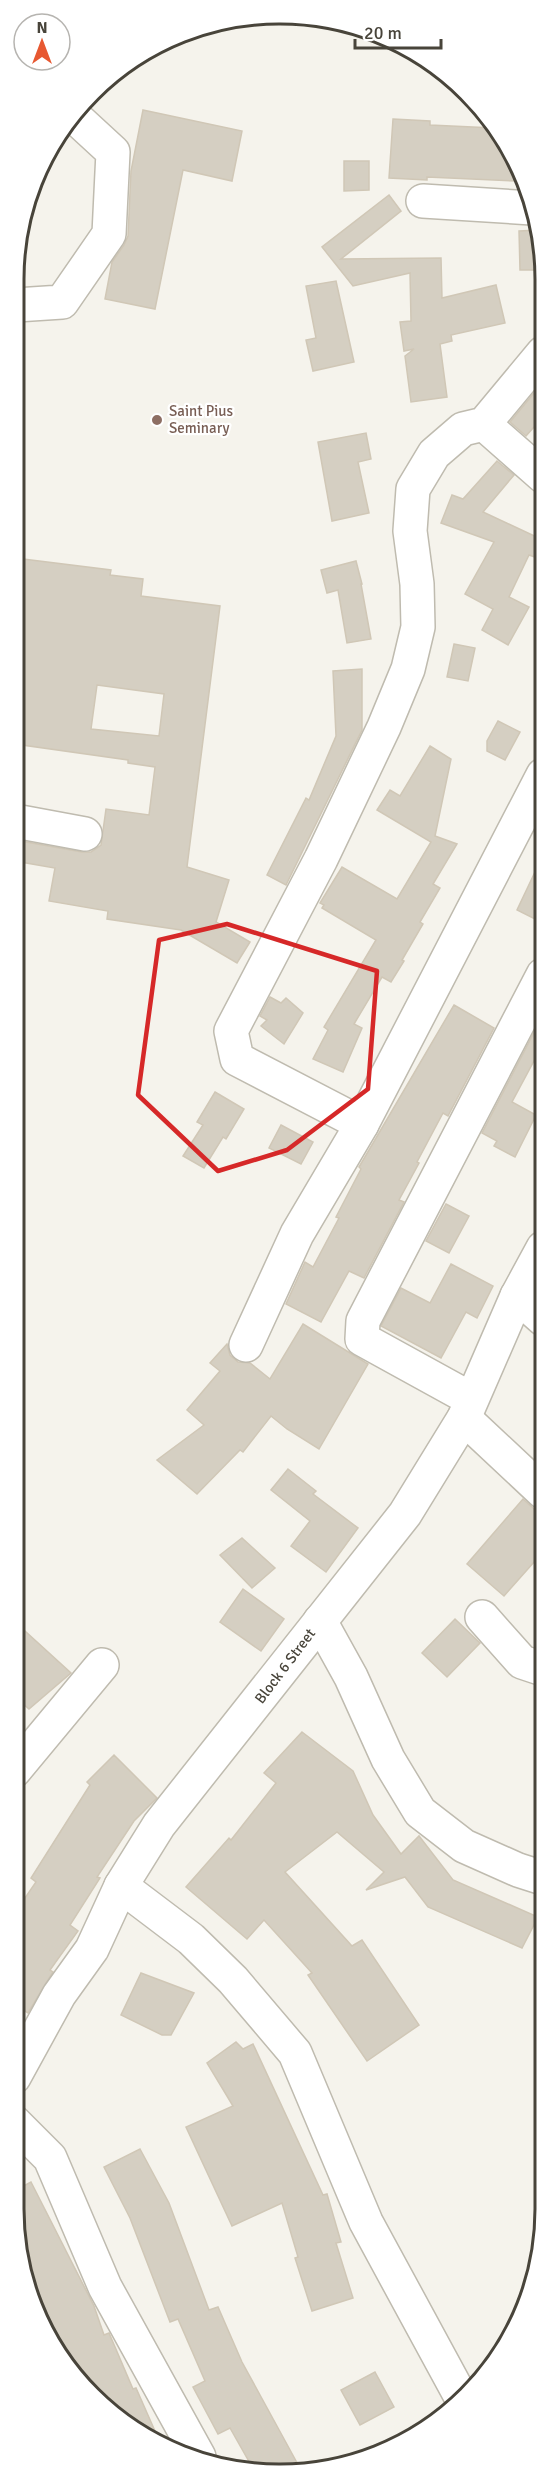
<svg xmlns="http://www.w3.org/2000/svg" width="559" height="2488" viewBox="0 0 559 2488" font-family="Signika,sans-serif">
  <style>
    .building { fill: #d5cfc2; stroke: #d0c7b6; stroke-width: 1.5; fill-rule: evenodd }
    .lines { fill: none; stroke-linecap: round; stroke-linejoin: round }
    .minor-casing { stroke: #bfbbaf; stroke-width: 36 }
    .minor { stroke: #fff; stroke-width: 33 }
    .marked { fill: none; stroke: #d62828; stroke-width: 4.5; stroke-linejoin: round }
    .education-dot { fill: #8d6e63; stroke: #fff; stroke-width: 2 }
    .labels { text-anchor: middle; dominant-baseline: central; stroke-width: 4.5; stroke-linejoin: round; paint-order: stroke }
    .education-label { font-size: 15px; fill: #785e54; stroke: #fff; text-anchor: start }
    .street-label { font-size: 15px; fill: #48443a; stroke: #fff }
    .rim { fill: none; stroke: #48443a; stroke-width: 3 }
  </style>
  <rect width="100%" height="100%" fill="#f5f3ec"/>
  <g class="building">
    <path d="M143 110 242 131 232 181 183 170 155 309 105 299 112 262 124 245 128 236 131 171Z"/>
    <path d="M393 119 430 121V125L494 128 517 161 516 181 427 177V180L389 178Z"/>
    <path d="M344 161H369V190L344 191Z"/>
    <path d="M389 195 401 211 341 259 441 258 442 298 496 285 505 323 451 335 452 341 440 344 447 397 411 402 405 356 414 349 404 351 400 322 411 321 410 273 353 286 322 247Z"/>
    <path d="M539 230 543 245V270H520L519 231Z"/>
    <path d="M336 281 354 362 313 371 306 340 316 338 306 286Z"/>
    <path d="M543 382V417L526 436 510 422Z"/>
    <path d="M366 433 371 459 358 462 369 513 332 521 318 442Z"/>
    <path d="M497 461 514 475 483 512 543 540V560L529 555 509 597 529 607 508 645 482 630 493 609 465 594 494 542 441 523 452 495 463 499Z"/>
    <path d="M15 558 111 570 110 575 143 579 141 596 220 606 187 867 229 880 216 922 250 942 237 963 181 930 107 919 108 911 49 901 55 868 15 861V840L82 852H91L101 845 106 809 149 815 155 767 128 763V760L15 744ZM97 685 164 694 159 736 91 729Z"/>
    <path d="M356 561 362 584H361L371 639 347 643 338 590 327 593 321 570Z"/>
    <path d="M454 644 475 648 468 681 447 677Z"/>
    <path d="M362 669V730L286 885 267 875 306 798 309 800 336 736 333 671Z"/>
    <path d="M498 721 520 732 505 760 487 751V741Z"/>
    <path d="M430 746 451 759 435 836 457 844 433 884 440 888 420 922 423 924 402 960 404 961 391 982 382 977 354 1024 362 1028 343 1072 313 1059 328 1030 324 1027 376 940 322 908 324 905 320 903 342 867 397 899 431 842 377 810 390 790 400 796Z"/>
    <path d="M543 855V923L517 910Z"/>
    <path d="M270 997 281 1003 286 998 303 1013 284 1044 261 1026 267 1020 260 1016Z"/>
    <path d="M454 1005 494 1028 448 1116 443 1113 417 1162 419 1163 399 1200 404 1202 364 1278 349 1271 321 1322 286 1304 305 1262 313 1267 339 1218 336 1217 361 1169 359 1167Z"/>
    <path d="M543 1015V1044L512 1102 536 1115 515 1157 494 1146 497 1141 482 1133Z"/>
    <path d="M215 1092 244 1109 226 1139 223 1137 204 1168 183 1156 203 1125 197 1122Z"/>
    <path d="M281 1125 313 1142 301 1164 269 1148Z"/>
    <path d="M446 1204 469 1216 449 1253 426 1241Z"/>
    <path d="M451 1264 493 1286 477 1318 466 1312 441 1358 381 1326 401 1288 430 1303Z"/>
    <path d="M303 1324 368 1364 319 1449 287 1429 271 1416 243 1452 240 1450 197 1494 157 1460 204 1425 187 1410 220 1371 210 1363 227 1344 230 1355 238 1362 250 1363 270 1379Z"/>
    <path d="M288 1469 316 1491 313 1494 358 1528 326 1572 291 1546 310 1521 271 1490Z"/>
    <path d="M523 1499 543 1517V1552L504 1596 467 1564Z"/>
    <path d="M242 1538 275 1568 252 1588 220 1555Z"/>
    <path d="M243 1589 284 1619 261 1651 220 1622Z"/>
    <path d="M455 1619 480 1643 447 1677 422 1653Z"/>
    <path d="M14 1621 71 1673 29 1709 14 1696Z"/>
    <path d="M302 1732 353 1771 373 1815 401 1854 419 1836 453 1880 538 1917 522 1948 428 1907 405 1877 366 1890 384 1872 337 1832 285 1872 352 1946 362 1940 419 2025 367 2061 308 1975 312 1973 264 1920 247 1939 186 1887 229 1838 231 1840 276 1783 264 1773Z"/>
    <path d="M114 1755 157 1798 134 1821 97 1877 100 1878 70 1925 78 1931 50 1970 53 1972 28 2013 14 2004V1914L36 1882 31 1878 90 1785 87 1782Z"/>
    <path d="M141 1973 194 1993 171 2035H162L121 2015Z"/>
    <path d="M236 2042 243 2049 253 2044 323 2195 327 2194 341 2242 336 2243 353 2298 312 2311 295 2258 298 2257 282 2203 232 2226 186 2127 233 2106 207 2063Z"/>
    <path d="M140 2149 169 2203 209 2310 218 2307 242 2362 301 2470 262 2474 255 2472 230 2428 218 2434 193 2387 205 2381 178 2319 170 2322 130 2218 104 2167Z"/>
    <path d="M31 2182 94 2306 104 2335 109 2333 133 2389 136 2388 162 2447 80 2384 45 2328 34 2295 31 2296 14 2208V2191Z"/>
    <path d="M375 2372 394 2407 360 2425 341 2390Z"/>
  </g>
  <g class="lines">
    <g class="minor-casing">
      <g id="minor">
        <path d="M423 201 532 208"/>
        <path d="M16 305 62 302 109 234 113 152 75 117"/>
        <path d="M484 424 543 476"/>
        <path d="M543 775 362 1124 237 1059 231 1031 321 859 384 727 408 669 418 627 417 584 410 531 413 489 434 454 463 429 484 424 543 353"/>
        <path d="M15 821 85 834"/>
        <path d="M517 1296 543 1319"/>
        <path d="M246 1345 297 1234 362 1124"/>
        <path d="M471 1399 362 1339 363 1321 543 975"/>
        <path d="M464 1418 543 1492"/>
        <path d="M482 1617 522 1662 543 1669"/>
        <path d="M320 1621 351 1677 388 1759 420 1812 464 1846 518 1870 543 1878"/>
        <path d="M14 1771 102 1665"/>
        <path d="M121 1886 191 1939 233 1980 295 2053 366 2222 461 2397"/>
        <path d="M14 2077 59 1995 92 1949 121 1886 159 1825 405 1514 464 1418 517 1296 543 1248"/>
        <path d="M14 2122 50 2158 105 2287 199 2457"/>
      </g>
    </g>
    <use href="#minor" class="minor"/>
  </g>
  <path class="marked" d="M227 924 377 971 368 1089 287 1150 218 1171 138 1095 159 940Z"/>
  <circle class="education-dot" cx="157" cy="420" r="6"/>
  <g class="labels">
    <g class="education-label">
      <text x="169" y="411">Saint Pius<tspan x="169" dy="17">Seminary</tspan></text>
    </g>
    <g class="street-label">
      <text transform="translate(285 1666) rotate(-53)">Block 6 Street</text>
    </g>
  </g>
  <path d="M0 0H559V2488H0ZM279 24H280A255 255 0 0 1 535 279V2209A255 255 0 0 1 280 2464H279A255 255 0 0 1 24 2209V279A255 255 0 0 1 279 24Z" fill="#fff" fill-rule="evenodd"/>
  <path class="rim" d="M279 24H280A255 255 0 0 1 535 279V2209A255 255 0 0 1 280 2464H279A255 255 0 0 1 24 2209V279A255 255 0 0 1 279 24Z"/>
  <g transform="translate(42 42)"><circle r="28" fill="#ffffff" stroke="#b6b4b0" stroke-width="1.5"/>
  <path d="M0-4.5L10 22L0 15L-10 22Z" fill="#e75831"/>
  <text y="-9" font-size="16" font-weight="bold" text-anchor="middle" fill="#48443a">N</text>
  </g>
  <path d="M355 39v9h86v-9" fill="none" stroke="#48443a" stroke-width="3"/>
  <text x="364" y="39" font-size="18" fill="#48443a" stroke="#ffffff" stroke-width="4.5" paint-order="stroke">20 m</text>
</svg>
